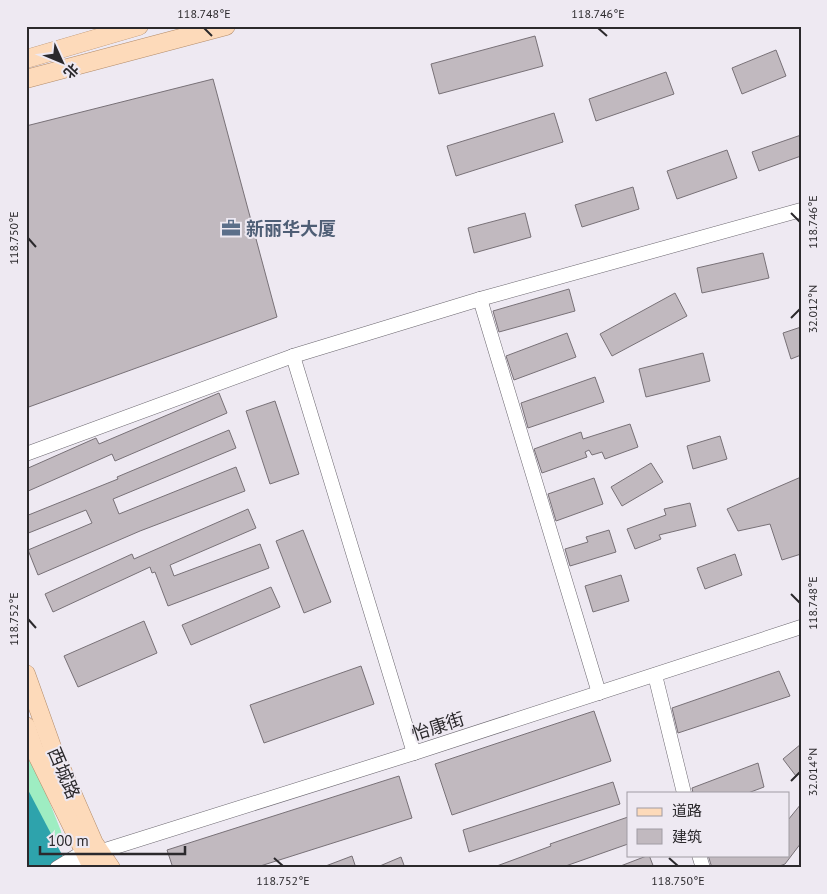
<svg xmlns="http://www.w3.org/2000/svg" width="827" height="894" viewBox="0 0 827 894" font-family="'PT Sans','Noto Sans SC',sans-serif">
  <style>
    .green { fill: #9eedc2 }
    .water { fill: #2ea3ac }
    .building { fill: #c1b9bf; stroke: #787177 }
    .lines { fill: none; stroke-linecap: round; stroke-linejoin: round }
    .minor-casing { stroke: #6c6870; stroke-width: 15 }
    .major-casing { stroke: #b38c6a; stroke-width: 19 }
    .minor { stroke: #fff; stroke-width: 14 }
    .major { stroke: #fddaba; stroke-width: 18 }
    .ticks { fill: none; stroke: #2b292c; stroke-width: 2 }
    .labels { text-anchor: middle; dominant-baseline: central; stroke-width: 4; stroke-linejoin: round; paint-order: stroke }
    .service-label { font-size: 18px; font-weight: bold; fill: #4e5e75; stroke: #eee9f2; text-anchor: start }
    .street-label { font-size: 18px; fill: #2b292c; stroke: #eee9f2 }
    .neatline { fill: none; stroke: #2b292c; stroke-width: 2 }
    .ticks-label { font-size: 12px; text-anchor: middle; fill: #2b292c }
  </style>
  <rect width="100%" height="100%" fill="#eee9f2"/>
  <path class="green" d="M26 743 61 831 63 844 26 867Z"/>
  <path class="water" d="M26 786 69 868H26Z"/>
  <g class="building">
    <path d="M535 36 543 66 439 94 431 64Z"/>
    <path d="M776 50 786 76 742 94 732 68Z"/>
    <path d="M666 72 674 94 596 121 589 99Z"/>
    <path d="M213 79 277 317 26 408V126Z"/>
    <path d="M554 113 563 142 456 176 447 146Z"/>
    <path d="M801 135V156L759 171 752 152Z"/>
    <path d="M727 150 737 178 677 199 667 171Z"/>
    <path d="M633 187 639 209 582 227 575 205Z"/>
    <path d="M525 213 531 237 474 253 468 228Z"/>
    <path d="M763 253 769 278 702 293 697 268Z"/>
    <path d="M569 289 575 311 499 332 493 311Z"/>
    <path d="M675 293 687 316 612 356 600 334Z"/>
    <path d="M801 327V355L791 359 783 333Z"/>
    <path d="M567 333 576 357 514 380 506 356Z"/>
    <path d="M703 353 710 381 646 397 639 369Z"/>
    <path d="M595 377 604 402 528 428 521 403Z"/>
    <path d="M219 393 227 413 115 461 112 454 26 492V469L96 438 99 444Z"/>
    <path d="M275 401 299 474 270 484 246 411Z"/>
    <path d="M630 424 638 447 605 459 602 452 592 455 589 450 585 452 587 457 542 473 534 449 581 432 583 439Z"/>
    <path d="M229 430 236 448 113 499 119 514 236 467 245 491 140 531 38 575 28 550 92 523 86 510 26 534V516L118 479 117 477Z"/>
    <path d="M720 436 727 459 693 469 687 446Z"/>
    <path d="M651 463 663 482 622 506 611 487Z"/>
    <path d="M801 477V554L782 560 770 524 738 531 727 509Z"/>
    <path d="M594 478 603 504 556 521 548 494Z"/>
    <path d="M690 503 696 526 659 535 661 539 635 549 627 529 666 515 664 509Z"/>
    <path d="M248 509 256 528 170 565 174 576 260 544 269 568 168 606 155 572 152 573 150 567 53 612 45 594 132 554 134 559Z"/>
    <path d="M303 530 331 602 304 613 276 541Z"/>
    <path d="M609 530 616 552 570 566 565 549 588 542 586 537Z"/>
    <path d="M735 554 742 575 705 589 697 568Z"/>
    <path d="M621 575 629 601 593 612 585 586Z"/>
    <path d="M271 587 280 607 191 645 182 625Z"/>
    <path d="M144 621 157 653 78 687 64 656Z"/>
    <path d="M361 666 374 704 264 743 250 705Z"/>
    <path d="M779 671 790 696 678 733 672 708Z"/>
    <path d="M594 711 611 761 452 815 435 764Z"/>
    <path d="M801 744V772L796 776 783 759Z"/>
    <path d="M758 763 764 787 748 793H693L692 788Z"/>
    <path d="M399 776 412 818 254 868H173L167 850Z"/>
    <path d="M613 782 620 804 469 852 463 830Z"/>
    <path d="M801 804V843L785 864 774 868H712L708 855H788V820Z"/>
    <path d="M628 817V844L560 868H494V867L551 846 550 844Z"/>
    <path d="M649 855 654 868H618V867Z"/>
    <path d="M352 856 356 868H323V867Z"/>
    <path d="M401 857 405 868H375Z"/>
  </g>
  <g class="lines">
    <g class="minor-casing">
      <g id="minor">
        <path d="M480 299 599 693"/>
        <path d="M293 356 414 753"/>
        <path d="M26 454 293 356 480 299 801 210"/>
        <path d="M655 675 684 793"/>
        <path d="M699 855 703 868"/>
        <path d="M57 868 85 851 92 845"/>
        <path d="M77 868 89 861 99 852 414 753 801 627"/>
      </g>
    </g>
    <g class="major-casing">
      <g id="major">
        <path d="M26 59 139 26"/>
        <path d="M26 79 226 26"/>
        <path d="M26 674 52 747 94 843 111 868"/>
        <path d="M26 726 34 749 89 861 94 868"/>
      </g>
    </g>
    <use href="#minor" class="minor"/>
    <use href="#major" class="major"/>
  </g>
  <path class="ticks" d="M204 28 212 36M598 28 607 36M791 213 800 222M28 238 36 247M791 318 800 309M791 594 800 603M28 619 36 628M791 781 800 772M274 858 283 866M669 858 678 866"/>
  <defs>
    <g id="office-bare" transform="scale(1.5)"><path d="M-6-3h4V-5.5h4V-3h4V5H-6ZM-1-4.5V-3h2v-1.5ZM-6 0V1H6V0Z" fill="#5c6f8a" stroke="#eee9f2" stroke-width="2.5" paint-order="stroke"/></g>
  </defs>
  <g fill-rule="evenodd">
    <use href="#office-bare" x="231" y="228"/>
  </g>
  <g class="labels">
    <g class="service-label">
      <text x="246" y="228">新丽华大厦</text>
    </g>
    <g class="street-label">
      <text transform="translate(438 726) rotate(-18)">怡康街</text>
      <text transform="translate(64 773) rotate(67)">西城路</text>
    </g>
  </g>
  <rect width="827" height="894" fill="none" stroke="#eee9f2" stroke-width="55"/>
  <rect x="627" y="792" width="162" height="65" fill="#eee9f2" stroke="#a09ca3"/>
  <rect x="637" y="808" width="25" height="8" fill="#fddaba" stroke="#a09ca3"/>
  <text x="672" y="816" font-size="15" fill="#2b292c">道路</text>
  <rect x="637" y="829" width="25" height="15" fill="#c1b9bf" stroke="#a09ca3"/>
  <text x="672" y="842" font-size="15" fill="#2b292c">建筑</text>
  <g transform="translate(62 62) rotate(134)" stroke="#eee9f2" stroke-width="4" paint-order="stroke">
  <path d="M0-4L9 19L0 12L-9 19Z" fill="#2b292c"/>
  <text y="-8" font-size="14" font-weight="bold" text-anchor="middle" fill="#2b292c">北</text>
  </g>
  <path d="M40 846v8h145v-8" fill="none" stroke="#2b292c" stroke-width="2.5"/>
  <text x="48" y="846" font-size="15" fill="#2b292c" stroke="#eee9f2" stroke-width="4" paint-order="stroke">100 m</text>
  <rect x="28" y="28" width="772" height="838" class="neatline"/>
  <g class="ticks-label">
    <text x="204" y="18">118.748°E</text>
    <text x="598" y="18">118.746°E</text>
    <text transform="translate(813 222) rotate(-90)" y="4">118.746°E</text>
    <text transform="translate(14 238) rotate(-90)" y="4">118.750°E</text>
    <text transform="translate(813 309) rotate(-90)" y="4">32.012°N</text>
    <text transform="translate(813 603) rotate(-90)" y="4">118.748°E</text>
    <text transform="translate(14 619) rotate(-90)" y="4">118.752°E</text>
    <text transform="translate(813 772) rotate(-90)" y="4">32.014°N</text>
    <text x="283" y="885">118.752°E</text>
    <text x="678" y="885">118.750°E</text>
  </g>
</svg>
